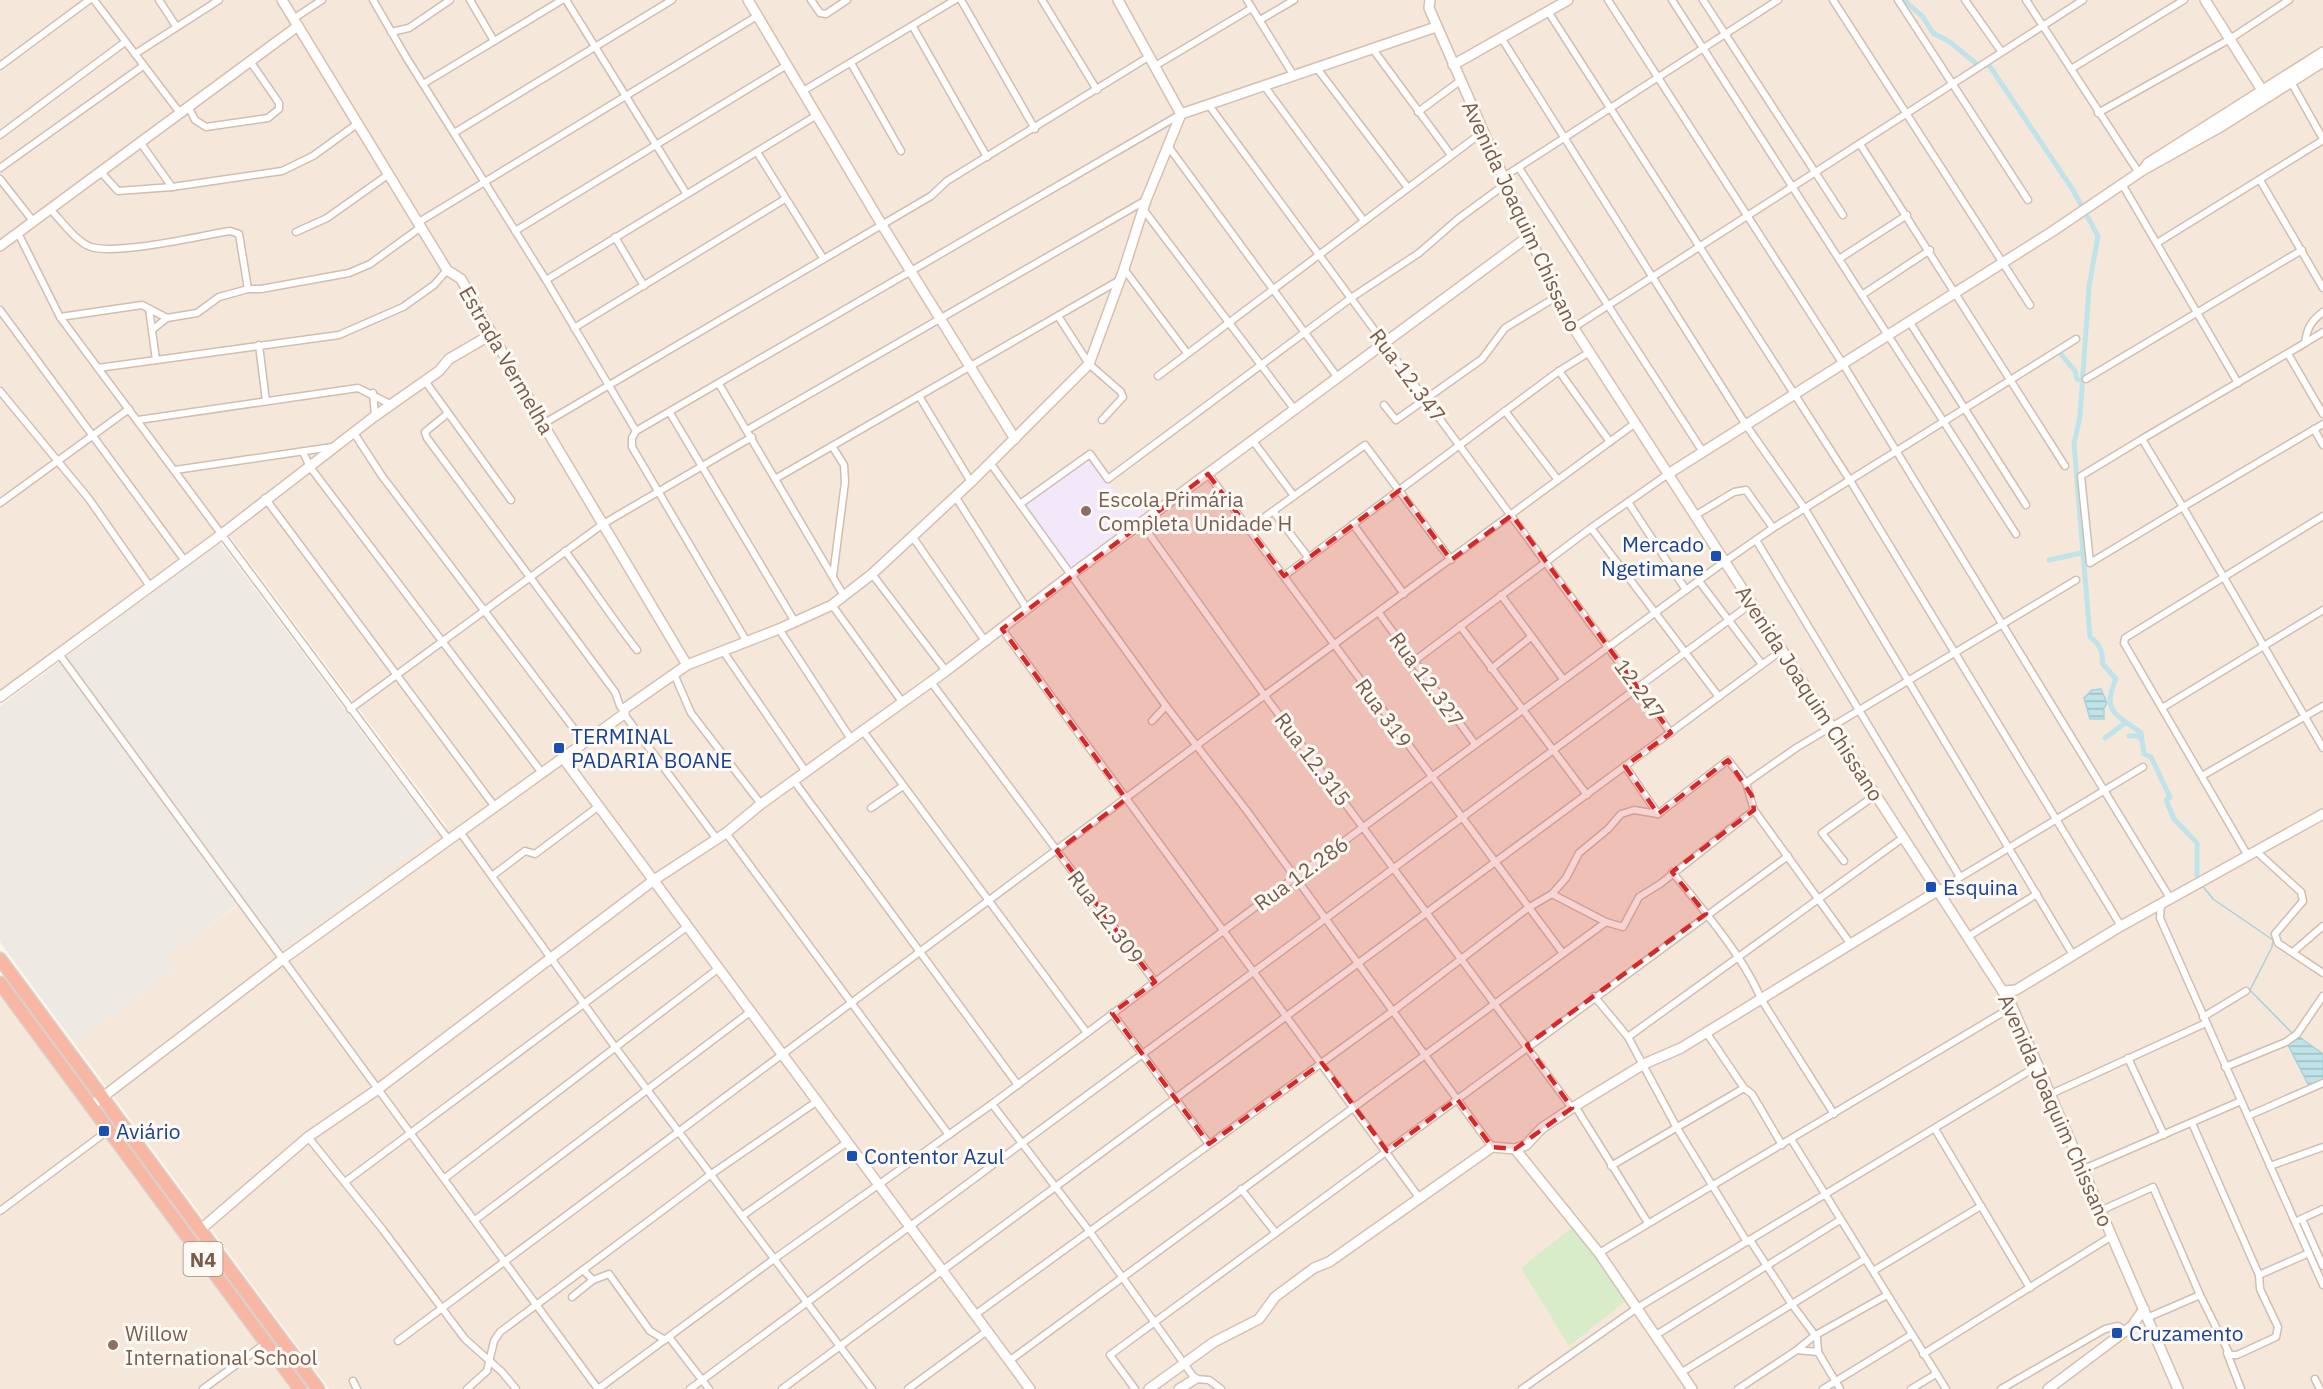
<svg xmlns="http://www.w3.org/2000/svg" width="2323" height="1389" viewBox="0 0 2323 1389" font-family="'IBM Plex Sans',sans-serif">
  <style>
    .residential { fill: #f5e8da }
    .industrial { fill: #efe9e4 }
    .education { fill: #f3e8fa }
    .pitch { fill: #d8ecc9 }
    .water { fill: url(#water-rules); stroke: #a5d3da; stroke-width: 1.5 }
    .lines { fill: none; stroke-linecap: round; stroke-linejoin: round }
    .stream { stroke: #a5d3da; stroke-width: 1.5 }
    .canal { stroke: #bfe3e8; stroke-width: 5 }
    .street-casing { stroke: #d1beb0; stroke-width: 9 }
    .secondary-casing { stroke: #d6c0b0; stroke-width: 12 }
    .highway-casing { stroke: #dad1cd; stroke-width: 15 }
    .street { stroke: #fff; stroke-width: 6 }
    .secondary { stroke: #fff; stroke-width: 9 }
    .highway { stroke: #f7b7a3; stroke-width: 12 }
    .marked { fill: #d62828; fill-opacity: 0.2; stroke: #d62828; stroke-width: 4.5; stroke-dasharray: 12 8; stroke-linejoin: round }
    .education-dot { fill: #8d6e63; stroke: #fffaf3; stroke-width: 2 }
    .transit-dot { fill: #1a4fb4; stroke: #fffaf3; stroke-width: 2 }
    .labels { text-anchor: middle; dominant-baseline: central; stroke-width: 6; stroke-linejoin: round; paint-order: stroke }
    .shield { fill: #fffaf3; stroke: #a28b7f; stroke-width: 1.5 }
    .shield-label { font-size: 20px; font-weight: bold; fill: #7a5c4d }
    .street-label { font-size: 21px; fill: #7a5c4d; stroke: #fffaf3 }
    .education-label { font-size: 21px; fill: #785e54; stroke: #fffaf3; text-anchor: start }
    .transit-label { font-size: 21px; fill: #164399; stroke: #fffaf3; text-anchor: start }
  </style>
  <defs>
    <pattern id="water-rules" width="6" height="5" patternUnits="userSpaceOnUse" patternTransform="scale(1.5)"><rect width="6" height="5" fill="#bfe3e8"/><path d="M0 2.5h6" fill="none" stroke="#a0bbbe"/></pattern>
  </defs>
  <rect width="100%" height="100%" fill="#fdf6ec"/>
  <g class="residential">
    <path d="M0 0H2323V1389H329L75 1044 176 969 167 956 238 905 276 954 447 827 223 527 0 690Z"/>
    <path d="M0 994 292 1389H0Z"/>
  </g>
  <path class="industrial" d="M220 542 438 834 276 955 237 905 168 956 176 969 75 1044 0 942V706Z"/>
  <path class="education" d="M1089 456 1122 501 1132 495 1146 514 1071 569 1024 504Z"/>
  <path class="pitch" d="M1574 1226 1628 1299 1569 1346 1521 1268Z"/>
  <g class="water">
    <path d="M2101 689 2107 703 2104 708V719H2090L2084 698 2092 690Z"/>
    <path d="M2298 1036 2323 1054V1082L2310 1088 2288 1045Z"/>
  </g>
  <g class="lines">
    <path class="stream" d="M2201 884 2213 899 2273 940 2272 947 2250 990 2292 1033"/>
    <g class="canal">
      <path d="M1904 0 1923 17 1933 33 1950 42 1979 66"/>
      <path d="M1983 66 1989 65 2073 190 2098 236 2089 287 2080 416 2074 444 2090 637C2099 643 2104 653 2102 663L2116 679C2100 714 2119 715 2141 733L2144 754 2151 757 2170 797 2166 800 2174 819 2197 843V875"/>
      <path d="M2060 353 2075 371 2077 379 2081 381"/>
      <path d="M2049 560 2085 552"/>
      <path d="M2129 736H2139L2141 739"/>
      <path d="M2105 738 2125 723"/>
    </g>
    <g class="street-casing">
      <g id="street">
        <path d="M94 0 180 113"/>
        <path d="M159 0 176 26"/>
        <path d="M373 0 406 57 546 280 636 431"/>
        <path d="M470 0 494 41"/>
        <path d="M566 0 686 193"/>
        <path d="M811 0 820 13 826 14 847 0"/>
        <path d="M961 0 1035 129"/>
        <path d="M1042 0 1097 90"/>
        <path d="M1247 0 1294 76"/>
        <path d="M1608 0 1843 364 2170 898"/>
        <path d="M1672 0 2016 534"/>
        <path d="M1703 0 1843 215"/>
        <path d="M1833 0 2030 305"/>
        <path d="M1898 0 2028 200"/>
        <path d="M1965 0 2001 51"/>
        <path d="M2026 0 2139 173"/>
        <path d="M1549 13 1851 482 2121 926"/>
        <path d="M293 19 322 0"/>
        <path d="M1260 20 1294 0"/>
        <path d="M913 27 987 157"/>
        <path d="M391 32 409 28 450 0"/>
        <path d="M1502 39 1746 425 1805 509 2073 955"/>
        <path d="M1372 48 1451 155"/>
        <path d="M135 54 219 0"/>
        <path d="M851 63 901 151"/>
        <path d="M0 66 89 0"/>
        <path d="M1155 66 1252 8"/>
        <path d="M1316 67 1408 188"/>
        <path d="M2071 69 2184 0"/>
        <path d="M2291 82 2323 139"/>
        <path d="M423 84 562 0"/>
        <path d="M1265 87 1364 221"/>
        <path d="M803 91 955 0"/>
        <path d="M1208 104 1671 733"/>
        <path d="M188 106 195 120 206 127 268 118 279 109V103L250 61"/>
        <path d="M1418 112 1460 81"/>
        <path d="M2098 113 2230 39 2289 0"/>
        <path d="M454 133 672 0"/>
        <path d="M0 135 125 42"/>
        <path d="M140 142 172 187 282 171 313 156 357 124"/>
        <path d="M1860 144 2065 466"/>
        <path d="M1168 146 1338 378"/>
        <path d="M757 152 823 258"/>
        <path d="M0 168 143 66"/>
        <path d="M1519 168 1703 452"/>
        <path d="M100 171 118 191 172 187"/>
        <path d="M1505 176 1778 0"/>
        <path d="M0 179 33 221"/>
        <path d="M2260 180 2323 288"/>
        <path d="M2122 184 2238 383"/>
        <path d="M50 209C60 219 76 242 91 247 120 255 198 236 230 231L239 234 248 289"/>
        <path d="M1143 209 1295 410"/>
        <path d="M419 222 757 16"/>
        <path d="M515 231 787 65"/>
        <path d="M296 232 327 218 389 174"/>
        <path d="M18 233 60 317 448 839"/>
        <path d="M615 237 644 286"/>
        <path d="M2157 243 2323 140"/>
        <path d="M1839 259 1907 215"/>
        <path d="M1124 269 1187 353"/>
        <path d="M546 280 817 115"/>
        <path d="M1862 295 1930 250"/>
        <path d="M149 309 156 360"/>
        <path d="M0 310 185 561"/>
        <path d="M2323 312C2311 321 2307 328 2305 343L2142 439 2183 507 2323 424"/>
        <path d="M1058 316 1089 364 1121 392 1123 397 1102 420"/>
        <path d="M60 317 142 305 167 318 197 313 219 297 248 289H261L349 273 370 264 421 227"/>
        <path d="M1909 321 2026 505"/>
        <path d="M574 328 785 199"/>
        <path d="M1573 328 2083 0"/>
        <path d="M152 330 167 318"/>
        <path d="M2305 343 2323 332"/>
        <path d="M259 345 266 401"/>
        <path d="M2288 354 2323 414"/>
        <path d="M98 368 339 335 403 307 434 285 447 270"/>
        <path d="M1559 371 1610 442"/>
        <path d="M1158 376 1484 131"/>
        <path d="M2086 379 2302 250"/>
        <path d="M425 381 511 500"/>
        <path d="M719 384 844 596"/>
        <path d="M0 391 89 499 149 585"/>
        <path d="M373 393 375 416"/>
        <path d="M919 396 971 482"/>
        <path d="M1384 405 1396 420 1482 359 1505 328 1556 297"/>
        <path d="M1505 411 1558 480"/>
        <path d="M670 413 795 622"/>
        <path d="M447 414 425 432 427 438 615 692 620 706 624 709"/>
        <path d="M138 420 358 388 392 405"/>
        <path d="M543 424 931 196 947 181 1150 56"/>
        <path d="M2314 429 2323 445"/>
        <path d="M747 430 1146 200"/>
        <path d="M354 433 382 476 584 742"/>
        <path d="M2142 439 2081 476 2090 563 2183 507 2323 748"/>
        <path d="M1253 441 1294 496"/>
        <path d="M832 446 844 465 845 482 833 576"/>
        <path d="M303 452 310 467 542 773"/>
        <path d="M991 464 1166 706 1247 811 1492 1147"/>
        <path d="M175 470 332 447"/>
        <path d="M1208 474 1562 952"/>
        <path d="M775 479 1118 281"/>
        <path d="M955 496 1027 609"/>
        <path d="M265 498 495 807"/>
        <path d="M1628 502 1686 590"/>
        <path d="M0 503 129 409"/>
        <path d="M1020 504 1090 454 1108 479 1351 298 1419 253 1458 219 1507 183"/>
        <path d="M1273 511 1308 557"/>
        <path d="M1696 515 1734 492 1746 490 1773 528"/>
        <path d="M1142 524 1265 696 1572 1108"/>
        <path d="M1353 524 1404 594"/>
        <path d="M1591 528 1719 697"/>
        <path d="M1248 529 1365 445 1451 560"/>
        <path d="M912 536 985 641"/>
        <path d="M1756 540 1960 877"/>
        <path d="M565 551C590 584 611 617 637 650"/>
        <path d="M872 574 946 671"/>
        <path d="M1284 576 1559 371 1588 353"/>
        <path d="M1699 581 1761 663"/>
        <path d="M1501 595 1563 679"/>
        <path d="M832 605 903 703"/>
        <path d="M1379 613 1475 744"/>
        <path d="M1460 626 1587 795"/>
        <path d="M779 629 851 739"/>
        <path d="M1002 629 1418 1196"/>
        <path d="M747 642 632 447V438L636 431 1181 114"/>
        <path d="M723 651 806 772"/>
        <path d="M59 654 598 1389 774 1259 992 1104 1294 878 1724 562 1773 528 2076 339"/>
        <path d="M1413 662 1591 528 1668 474"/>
        <path d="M1491 669 1531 637"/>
        <path d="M674 674 691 713 761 804"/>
        <path d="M931 682 1155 982"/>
        <path d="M2162 708 2323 610"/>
        <path d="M350 709 603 524 752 437"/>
        <path d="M624 714 716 838"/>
        <path d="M1152 721 1166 706"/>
        <path d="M863 731 1087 1033"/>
        <path d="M1625 766 1658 814"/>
        <path d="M2202 776 2323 706"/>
        <path d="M794 781 1018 1085"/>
        <path d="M871 808 903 786"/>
        <path d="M460 832 615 1047 872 1389"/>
        <path d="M726 833 949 1135"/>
        <path d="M2257 852 2301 892 2303 901 2275 934 2278 943 2323 973"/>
        <path d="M2248 856 2124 643 2125 638 2323 516"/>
        <path d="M1844 861 1822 833 1877 794"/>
        <path d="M1672 872C1701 907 1744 957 1761 999L1834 1114"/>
        <path d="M492 876 525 851 535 854 599 806"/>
        <path d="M1939 890 2143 767"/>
        <path d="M1552 894 1606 922"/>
        <path d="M2161 904 2160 918 2323 1285"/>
        <path d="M1969 936 2037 894"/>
        <path d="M1850 943 1754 810 1746 783 1796 748 2076 580"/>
        <path d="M2293 952 2323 926"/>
        <path d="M1594 996 1628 1037 1677 1128 1747 1242"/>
        <path d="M1112 1013 1209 1144"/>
        <path d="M2203 1017 2246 991"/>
        <path d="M1706 1032 1744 1088 1752 1094 1782 1145"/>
        <path d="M1628 1037 1904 837"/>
        <path d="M2128 1058 2164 1135"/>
        <path d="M2225 1067 2286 1042 2297 1034 2323 996"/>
        <path d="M2051 1094 2206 1023"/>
        <path d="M992 1104 1090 1232 1195 1379 1209 1380 1221 1389"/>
        <path d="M1575 1106 1648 1223"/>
        <path d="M2248 1116 2323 1083"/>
        <path d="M1935 1129 2030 1288"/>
        <path d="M308 1137 383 1230 465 1339 502 1372 516 1389"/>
        <path d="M1791 1139 1946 1389"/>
        <path d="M1611 1166 1744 1088"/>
        <path d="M2270 1166 2323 1147"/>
        <path d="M2084 1169 2241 1101"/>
        <path d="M445 1178 719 968"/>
        <path d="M345 1182 688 926"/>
        <path d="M1241 1189 1275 1232"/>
        <path d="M2102 1210 2153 1187 2200 1295 2230 1355H2237L2276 1337 2278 1327 2260 1289 2259 1275 2192 1123"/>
        <path d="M0 1211 110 1129"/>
        <path d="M742 1216 846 1143"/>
        <path d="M2302 1219 2323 1266"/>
        <path d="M475 1220 750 1012"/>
        <path d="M2299 1220 2323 1209"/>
        <path d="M1750 1240 1791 1303 1817 1338 1818 1352"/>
        <path d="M1599 1253 2012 1007"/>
        <path d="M583 1270 593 1280 609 1274 650 1331 665 1340"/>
        <path d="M1873 1271 1981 1206"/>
        <path d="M2259 1275 2309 1253"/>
        <path d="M572 1297 593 1280"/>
        <path d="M976 1314 1393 1011 1528 908 1552 894 1566 878 1579 853 1608 829 1621 814 1634 810 1658 814 1728 760 1746 783"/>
        <path d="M2149 1317 2200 1295"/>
        <path d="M1656 1335 1840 1220"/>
        <path d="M669 1337 709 1389"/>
        <path d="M398 1341 1197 745 1634 424"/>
        <path d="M1797 1350 1818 1352 1840 1389"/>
        <path d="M2227 1353 2241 1389"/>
        <path d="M1923 1354 2112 1236"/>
        <path d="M1009 1361 1606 922 1623 927 1639 897 1660 884 1754 810"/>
        <path d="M1682 1372 1865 1259"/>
        <path d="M2315 1379 2320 1389"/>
        <path d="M353 1381 357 1389"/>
        <path d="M203 1389 266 1343"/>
        <path d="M467 1389 487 1371 494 1341 500 1332 710 1175 816 1102"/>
        <path d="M690 1389 1752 603"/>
        <path d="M782 1389 1782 650"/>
        <path d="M908 1389 987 1331"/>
        <path d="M1135 1389 1110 1355 1788 856"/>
        <path d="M1522 1389 1637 1308 2039 1065"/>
        <path d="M1738 1389 1797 1350 1814 1336 1887 1295"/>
        <path d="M1823 1389 1911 1335"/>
        <path d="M1911 1389 1936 1374"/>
        <path d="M2001 1389 2105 1329 2118 1326 2126 1331"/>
      </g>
    </g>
    <g class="secondary-casing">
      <g id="secondary">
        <path d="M282 0 447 270 461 279 543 424 687 665"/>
        <path d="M748 0 882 225 1015 439"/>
        <path d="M1118 0 1181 114"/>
        <path d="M1430 0 1429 8 1562 310 2011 1004 2178 1389"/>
        <path d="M2205 0 2262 90"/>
        <path d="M1453 65 1568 0"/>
        <path d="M2143 170 2148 163 2323 52"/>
        <path d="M0 246 298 26"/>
        <path d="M1668 474 2053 231 2143 170 2222 126 2323 62"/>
        <path d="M0 697 222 534 375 416 439 371 449 359 492 334"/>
        <path d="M563 758 1030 1389"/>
        <path d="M2004 991 2016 990 2121 926 2323 814"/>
        <path d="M91 1106 283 959 624 714V709L687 665 779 629 832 605 872 574 971 482 1089 364 1124 269 1146 200 1181 114 1436 27"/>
        <path d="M1515 1149 1599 1253 1692 1389"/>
        <path d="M200 1230 308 1137 378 1089 654 880 726 833 761 804 946 671 1072 574 1529 236"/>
        <path d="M1149 1389 1214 1342 1259 1319 1275 1297 1314 1268 1329 1262 1492 1147 1515 1149 1526 1145 1542 1128 1572 1108 1644 1064 1681 1048 1939 890"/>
        <path d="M1179 1389 1195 1379"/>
        <path d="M2048 1389 2132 1326 2144 1309"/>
      </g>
    </g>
    <g class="highway-casing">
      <g id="highway">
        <path d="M0 959 318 1389"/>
        <path d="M0 983 300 1389"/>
      </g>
    </g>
    <use href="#street" class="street"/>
    <use href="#secondary" class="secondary"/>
    <use href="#highway" class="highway"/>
  </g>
  <path class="marked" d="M1208 474 1284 576 1400 490 1451 560 1512 515 1671 733 1625 766 1658 814 1728 760 1752 796 1754 810 1672 872 1706 914 1527 1045 1572 1108 1515 1149 1492 1147 1457 1099 1387 1151 1322 1063 1209 1144 1112 1013 1155 982 1057 851 1126 799 1002 629Z"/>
  <g class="education-dot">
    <circle cx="1086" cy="511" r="6"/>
    <circle cx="113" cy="1345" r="6"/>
  </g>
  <g class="transit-dot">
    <rect x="1710" y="550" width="12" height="12" rx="3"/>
    <rect x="553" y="742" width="12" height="12" rx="3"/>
    <rect x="1925" y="881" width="12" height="12" rx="3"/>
    <rect x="98" y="1125" width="12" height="12" rx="3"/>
    <rect x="846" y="1150" width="12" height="12" rx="3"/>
    <rect x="2111" y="1327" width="12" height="12" rx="3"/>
  </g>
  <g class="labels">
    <rect class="shield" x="183.5" y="1242" width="39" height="34" rx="4.5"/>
    <g class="shield-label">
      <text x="203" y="1259">N4</text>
    </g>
    <g class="street-label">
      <text transform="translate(1522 216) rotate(65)">Avenida Joaquim Chissano</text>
      <text transform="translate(507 360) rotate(60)">Estrada Vermelha</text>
      <text transform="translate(1408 375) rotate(53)">Rua 12.347</text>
      <text transform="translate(1427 679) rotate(54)">Rua 12.327</text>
      <text transform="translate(1640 689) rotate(54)">12.247</text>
      <text transform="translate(1810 693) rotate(57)">Avenida Joaquim Chissano</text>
      <text transform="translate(1384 713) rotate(54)">Rua 319</text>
      <text transform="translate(1313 759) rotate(53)">Rua 12.315</text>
      <text transform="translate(1301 873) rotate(-36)">Rua 12.286</text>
      <text transform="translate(1106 917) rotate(53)">Rua 12.309</text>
      <text transform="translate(2056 1110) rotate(66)">Avenida Joaquim Chissano</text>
    </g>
    <g class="education-label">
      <text x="1098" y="499">Escola Primária<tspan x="1098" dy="24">Completa Unidade H</tspan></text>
      <text x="125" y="1333">Willow<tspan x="125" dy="24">International School</tspan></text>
    </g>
    <g class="transit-label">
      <text x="1704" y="544" text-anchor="end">Mercado<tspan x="1704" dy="24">Ngetimane</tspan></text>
      <text x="571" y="736">TERMINAL<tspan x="571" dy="24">PADARIA BOANE</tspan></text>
      <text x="1943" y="887">Esquina</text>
      <text x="116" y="1131">Aviário</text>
      <text x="864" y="1156">Contentor Azul</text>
      <text x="2129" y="1333">Cruzamento</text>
    </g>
  </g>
</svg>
